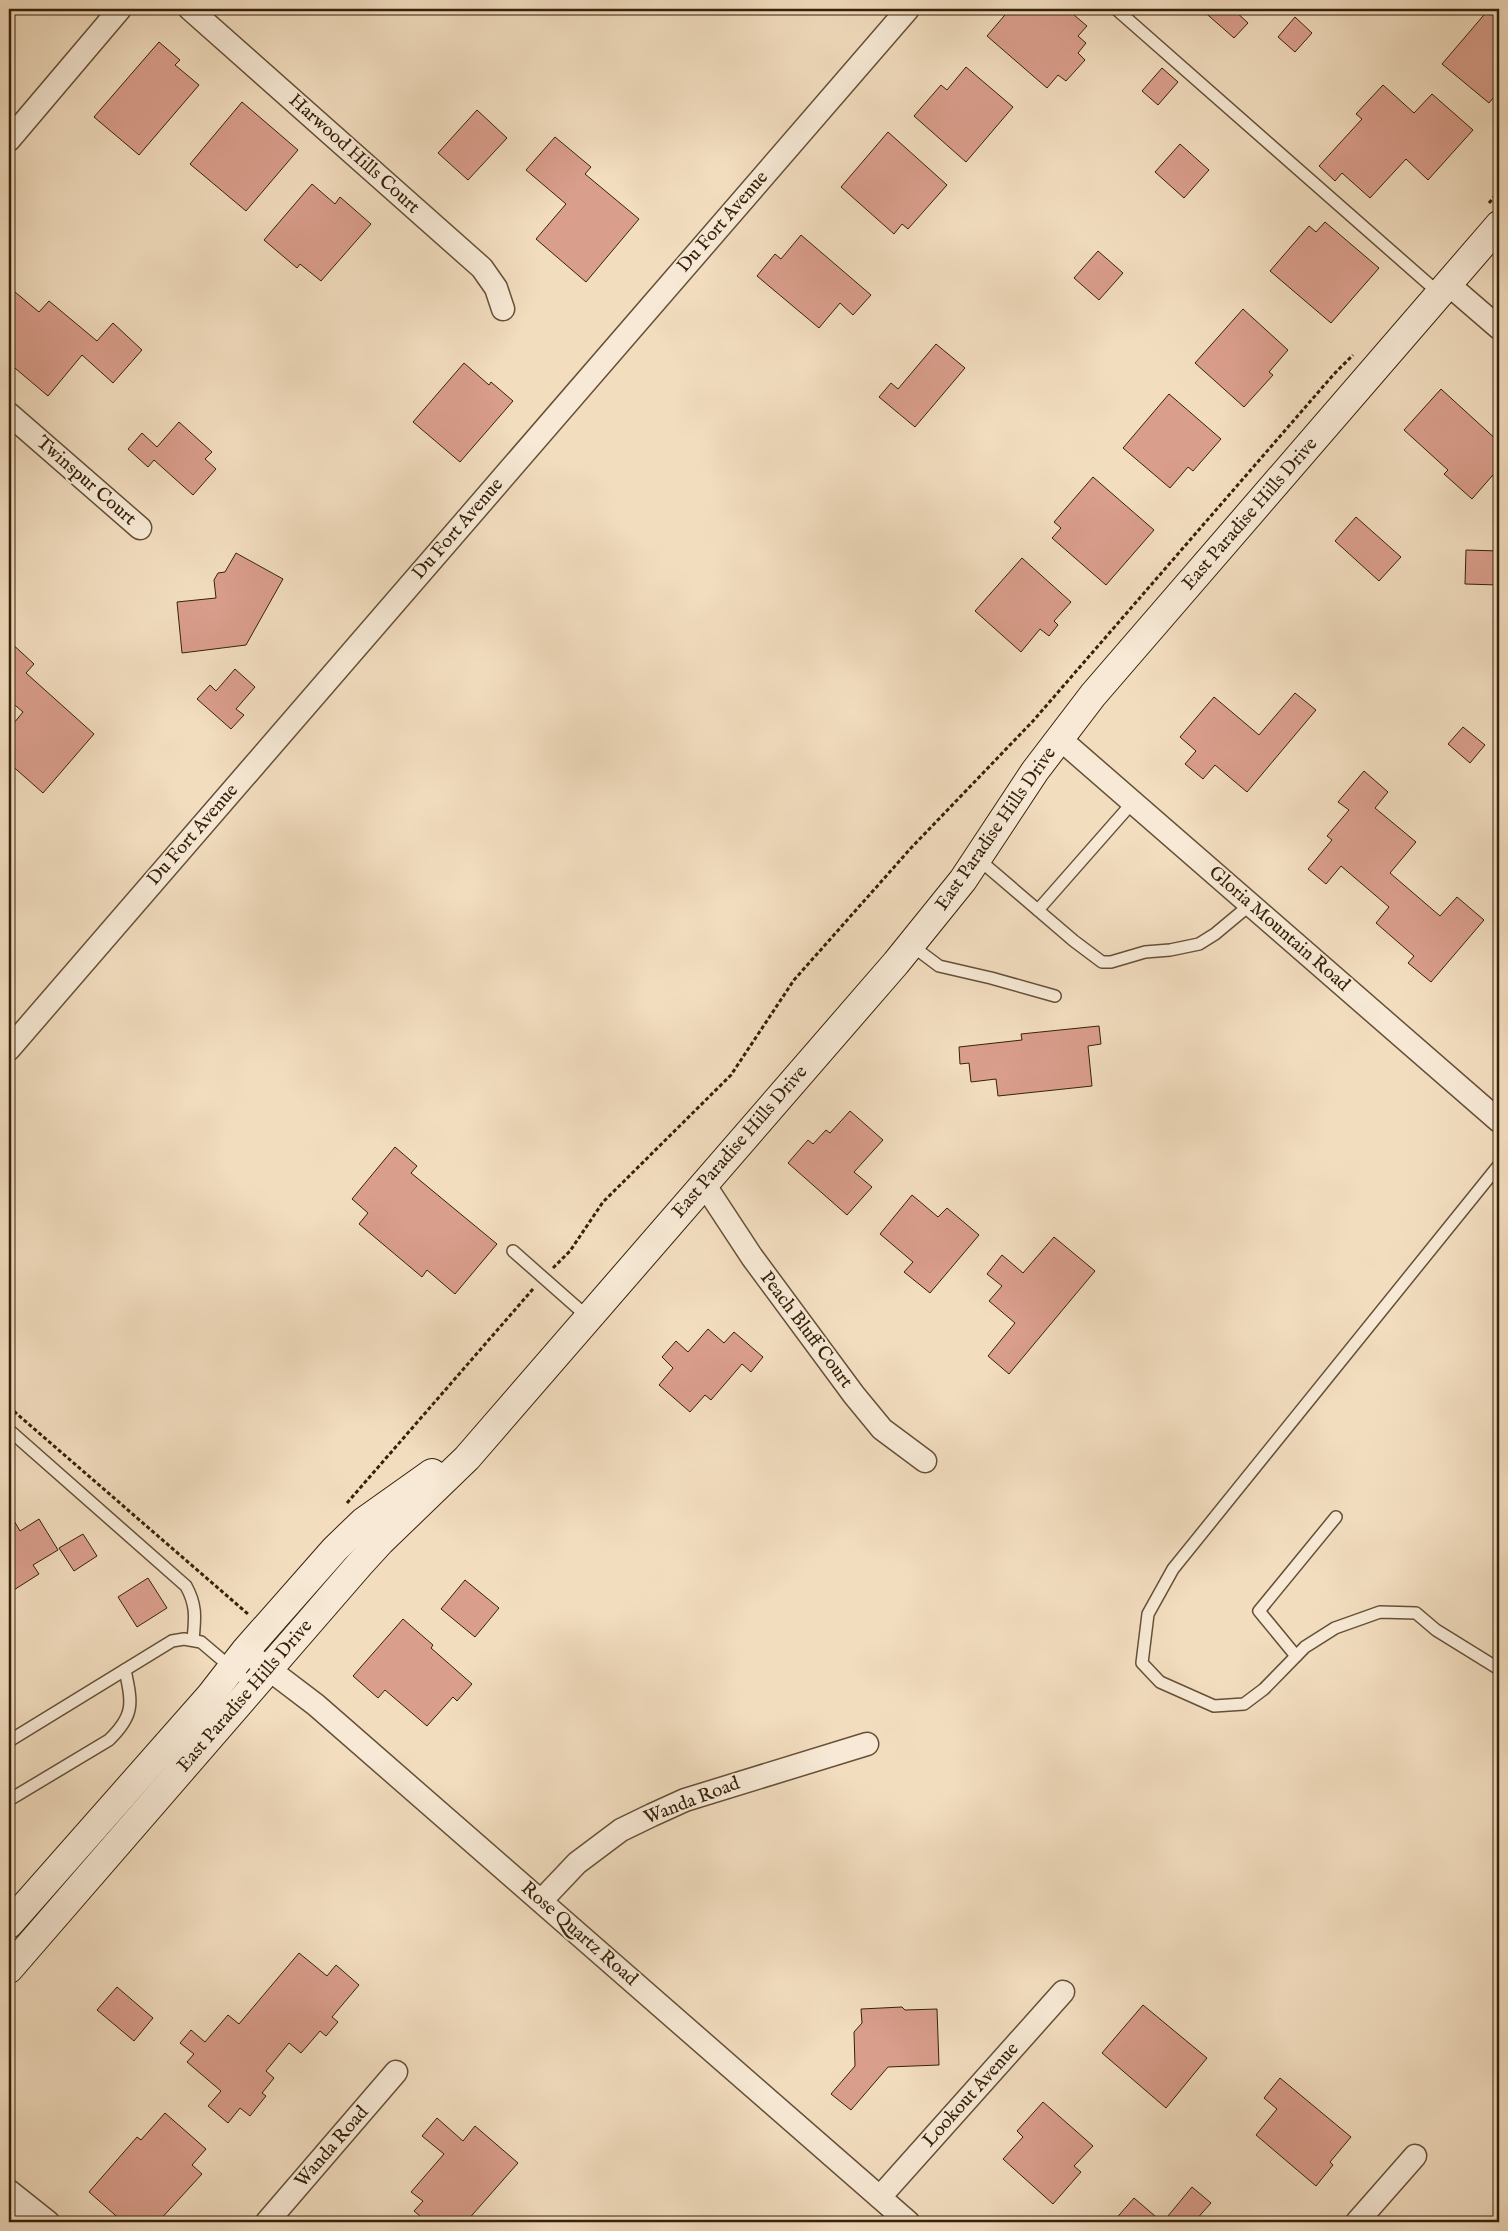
<svg xmlns="http://www.w3.org/2000/svg" width="1508" height="2231" viewBox="0 0 1508 2231" font-family="'IM FELL English',serif">
  <style>
    .building { fill: #da9e8c; stroke: #36210a }
    .lines { fill: none; stroke-linecap: round; stroke-linejoin: round }
    .service-casing { stroke: #655037; stroke-width: 14 }
    .minor-casing { stroke: #655037; stroke-width: 25 }
    .secondary-casing { stroke: #36210a; stroke-width: 30 }
    .path { stroke: #36210a; stroke-width: 3; stroke-dasharray: 4 2.5; stroke-linecap: butt }
    .service { stroke: #f7e9d5; stroke-width: 11 }
    .minor { stroke: #f7e9d5; stroke-width: 22 }
    .secondary { stroke: #f7e9d5; stroke-width: 28 }
    .labels { text-anchor: middle; dominant-baseline: central; stroke-width: 4; stroke-linejoin: round; paint-order: stroke }
    .street-label { font-size: 19px; fill: #36210a; stroke: #f7e9d5 }
  </style>
  <rect width="100%" height="100%" fill="#f2ddbf"/>
  <filter id="stains"><feTurbulence type="fractalNoise" baseFrequency=".004" numOctaves="4"/><feColorMatrix values="0 0 0 0 .2 0 0 0 0 .09 0 0 0 0 .02 0 0 0 .5 -.17"/></filter>
  <radialGradient id="worn" r=".72"><stop offset=".6" stop-color="#630" stop-opacity="0"/><stop offset="1" stop-color="#630" stop-opacity=".3"/></radialGradient>
  <g class="building">
    <path d="M1010 9H1067L1087 26 1078 36 1086 43 1078 53 1085 60 1066 81 1058 75 1047 88 987 36Z"/>
    <path d="M1201 9H1233L1248 23 1234 38Z"/>
    <path d="M1489 9H1499V91L1489 103 1442 64Z"/>
    <path d="M1295 17 1312 33 1295 52 1278 37Z"/>
    <path d="M159 42 180 60 175 65 199 85 139 155 94 117Z"/>
    <path d="M966 67 1013 107 966 162 914 116 941 85 947 90Z"/>
    <path d="M1162 68 1178 82 1158 105 1142 91Z"/>
    <path d="M1383 85 1414 113 1432 94 1473 130 1428 180 1406 159 1370 198 1342 173 1335 181 1319 166 1362 119 1356 114Z"/>
    <path d="M242 102 298 150 246 211 190 164Z"/>
    <path d="M477 110 507 138 468 180 438 153Z"/>
    <path d="M888 132 947 185 908 229 902 224 894 234 841 187Z"/>
    <path d="M555 137 591 167 585 174 639 219 586 282 536 239 566 204 526 170Z"/>
    <path d="M1180 144 1209 170 1184 198 1155 172Z"/>
    <path d="M312 184 335 204 340 197 371 224 321 281 300 264 297 268 264 240Z"/>
    <path d="M1325 222 1379 268 1331 323 1270 271 1309 226 1316 232Z"/>
    <path d="M801 235 871 295 853 315 840 303 819 328 757 276 775 254 781 259Z"/>
    <path d="M1098 251 1123 273 1099 300 1074 278Z"/>
    <path d="M9 287 39 312 49 301 97 341 113 323 142 350 113 383 82 355 48 396 9 363Z"/>
    <path d="M1243 309 1288 350 1269 372 1273 375 1244 407 1195 363Z"/>
    <path d="M936 344 965 368 915 427 879 397 891 383 898 389Z"/>
    <path d="M464 363 489 385 491 382 513 401 460 462 413 422Z"/>
    <path d="M1441 389 1499 442V468L1472 499 1444 474 1448 470 1404 430Z"/>
    <path d="M1169 394 1221 439 1193 471 1188 467 1170 488 1123 448Z"/>
    <path d="M179 422 212 452 205 459 216 469 193 495 154 460 148 467 128 449 142 433 157 447Z"/>
    <path d="M1093 477 1154 530 1106 585 1052 538 1061 528 1054 522Z"/>
    <path d="M1356 517 1401 557 1379 581 1335 541Z"/>
    <path d="M1466 550 1499 551V585L1465 584Z"/>
    <path d="M236 553 283 579 246 645 182 653 177 602 216 598 214 580 218 573 225 572Z"/>
    <path d="M1022 558 1071 602 1054 621 1058 625 1049 636 1040 629 1021 652 975 611Z"/>
    <path d="M9 641 34 664 26 673 94 734 43 793 9 763V729L23 712 9 700Z"/>
    <path d="M235 669 255 687 236 709 244 715 231 729 197 699 210 685 216 691Z"/>
    <path d="M1295 693 1316 710 1247 792 1215 765 1203 779 1185 764 1196 751 1180 737 1214 697 1259 735Z"/>
    <path d="M1463 727 1485 745 1470 763 1448 744Z"/>
    <path d="M1364 771 1388 792 1375 808 1416 842 1390 873 1440 916 1457 897 1484 920 1431 982 1408 963 1414 956 1376 923 1389 907 1341 866 1326 884 1308 869 1332 840 1327 836 1349 810 1338 802Z"/>
    <path d="M1099 1026 1101 1044 1088 1046 1092 1086 998 1096 996 1079 971 1082 969 1063 960 1064 959 1047 1022 1040 1021 1034Z"/>
    <path d="M850 1111 883 1140 854 1172 872 1187 847 1215 788 1163 808 1140 813 1144 826 1130 830 1133Z"/>
    <path d="M395 1147 417 1166 411 1173 497 1244 455 1294 427 1270 422 1277 359 1224 368 1213 352 1199Z"/>
    <path d="M912 1195 938 1217 947 1208 979 1235 930 1293 904 1272 913 1262 880 1234Z"/>
    <path d="M1054 1237 1095 1271 1009 1374 988 1356 1015 1323 989 1301 1002 1286 987 1274 1002 1255 1023 1273Z"/>
    <path d="M708 1329 724 1343 734 1332 763 1357 751 1372 742 1364 711 1400 705 1395 690 1412 659 1385 673 1368 662 1357 676 1341 688 1352Z"/>
    <path d="M9 1512 20 1531 39 1519 58 1550 33 1565 39 1574 9 1593Z"/>
    <path d="M83 1534 97 1556 74 1571 59 1548Z"/>
    <path d="M148 1578 167 1608 137 1627 118 1597Z"/>
    <path d="M465 1580 499 1608 475 1637 441 1609Z"/>
    <path d="M403 1619 433 1645 431 1648 472 1684 457 1701 453 1697 427 1726 385 1690 378 1698 353 1676Z"/>
    <path d="M299 1953 327 1976 336 1965 359 1985 332 2017 338 2022 326 2036 320 2031 301 2053 289 2043 266 2071 274 2078 262 2093 266 2096 250 2116 240 2108 228 2123 208 2106 221 2091 187 2062 194 2054 180 2043 191 2030 205 2042 228 2015 239 2024Z"/>
    <path d="M117 1987 153 2018 134 2041 97 2010Z"/>
    <path d="M1143 2005 1207 2058 1166 2108 1102 2053Z"/>
    <path d="M902 2007 905 2010 937 2009 939 2065 888 2067 851 2110 831 2094 855 2066 854 2032 862 2023 861 2009Z"/>
    <path d="M1280 2078 1351 2137 1330 2162 1333 2165 1316 2186 1256 2135 1277 2109 1264 2098Z"/>
    <path d="M1043 2102 1093 2146 1074 2166 1081 2172 1053 2204 1003 2159 1023 2137 1017 2131Z"/>
    <path d="M165 2113 206 2149 192 2165 202 2174 158 2222H123L89 2192 137 2137 141 2140Z"/>
    <path d="M437 2118 463 2141 475 2126 518 2163 466 2222H427L414 2211 423 2201 411 2192 444 2154 422 2136Z"/>
    <path d="M1192 2187 1211 2203 1194 2222H1163Z"/>
    <path d="M1134 2198 1162 2222H1113Z"/>
  </g>
  <g class="lines">
    <g class="service-casing">
      <g id="service">
        <path d="M1116 9 1440 294"/>
        <path d="M977 858 1074 941 1102 962H1111L1145 952 1170 950 1199 944 1215 934 1251 904"/>
        <path d="M1038 910 1133 802"/>
        <path d="M911 945 939 966 991 978 1055 996"/>
        <path d="M1499 1165 1173 1569 1148 1614 1142 1663 1160 1682 1214 1706 1244 1704 1264 1689 1305 1647 1335 1628 1380 1612 1416 1613 1436 1630 1499 1669"/>
        <path d="M513 1251 589 1318"/>
        <path d="M9 1430 186 1586C197 1606 195 1618 193 1640"/>
        <path d="M1296 1656 1259 1611 1336 1517"/>
        <path d="M9 1741 172 1641 184 1639 201 1642 254 1687"/>
        <path d="M9 1800 109 1740C135 1715 132 1703 125 1670"/>
      </g>
    </g>
    <g class="minor-casing">
      <g id="minor">
        <path d="M190 9 482 268 496 288 503 309"/>
        <path d="M9 140 120 9"/>
        <path d="M1448 284 1499 328"/>
        <path d="M9 414 140 528"/>
        <path d="M1059 738 1499 1121"/>
        <path d="M9 1049 908 9"/>
        <path d="M704 1184 752 1257 854 1395 882 1429 925 1461"/>
        <path d="M245 1651 316 1705 908 2222"/>
        <path d="M541 1901 577 1863 621 1830 652 1815 685 1800 867 1744"/>
        <path d="M9 2191 48 2222"/>
        <path d="M880 2197 1063 1992"/>
        <path d="M9 2214 19 2222"/>
        <path d="M267 2222 396 2072"/>
        <path d="M1357 2222 1415 2156"/>
      </g>
    </g>
    <g class="secondary-casing">
      <g id="secondary">
        <path d="M9 1924 210 1696 245 1651 335 1549 363 1522 432 1473"/>
        <path d="M9 1969 359 1565 380 1542 467 1458 896 963 963 880 1035 771 1093 695 1499 225"/>
      </g>
    </g>
    <g class="path">
      <path d="M1489 203 1499 191"/>
      <path d="M553 1268 570 1251 603 1202 731 1075 794 980 911 848 1033 721 1334 374 1353 355"/>
      <path d="M9 1407 248 1614"/>
      <path d="M347 1503 533 1289"/>
    </g>
    <use href="#service" class="service"/>
    <use href="#minor" class="minor"/>
    <use href="#secondary" class="secondary"/>
  </g>
  <g class="labels">
    <g class="street-label">
      <text transform="translate(354 154) rotate(42)">Harwood Hills Court</text>
      <text transform="translate(723 222) rotate(-49)">Du Fort Avenue</text>
      <text transform="translate(86 481) rotate(41)">Twinspur Court</text>
      <text transform="translate(1250 514) rotate(-49)">East Paradise Hills Drive</text>
      <text transform="translate(458 529) rotate(-49)">Du Fort Avenue</text>
      <text transform="translate(996 829) rotate(-55)">East Paradise Hills Drive</text>
      <text transform="translate(193 835) rotate(-49)">Du Fort Avenue</text>
      <text transform="translate(1279 929) rotate(41)">Gloria Mountain Road</text>
      <text transform="translate(740 1142) rotate(-49)">East Paradise Hills Drive</text>
      <text transform="translate(806 1330) rotate(53)">Peach Bluff Court</text>
      <text transform="translate(245 1696) rotate(-49)">East Paradise Hills Drive</text>
      <text transform="translate(692 1801) rotate(-21)">Wanda Road</text>
      <text transform="translate(579 1934) rotate(41)">Rose Quartz Road</text>
      <text transform="translate(971 2095) rotate(-48)">Lookout Avenue</text>
      <text transform="translate(332 2147) rotate(-49)">Wanda Road</text>
    </g>
  </g>
  <rect width="1508" height="2231" fill="none" stroke="#f2ddbf" stroke-width="30"/>
  <rect x="10" y="10" width="1488" height="2211" fill="none" stroke="#36210a" stroke-width="2.5"/>
  <rect x="15" y="15" width="1478" height="2201" fill="none" stroke="#36210a"/>
  <rect width="100%" height="100%" filter="url(#stains)"/>
  <rect width="100%" height="100%" fill="url(#worn)"/>
</svg>
